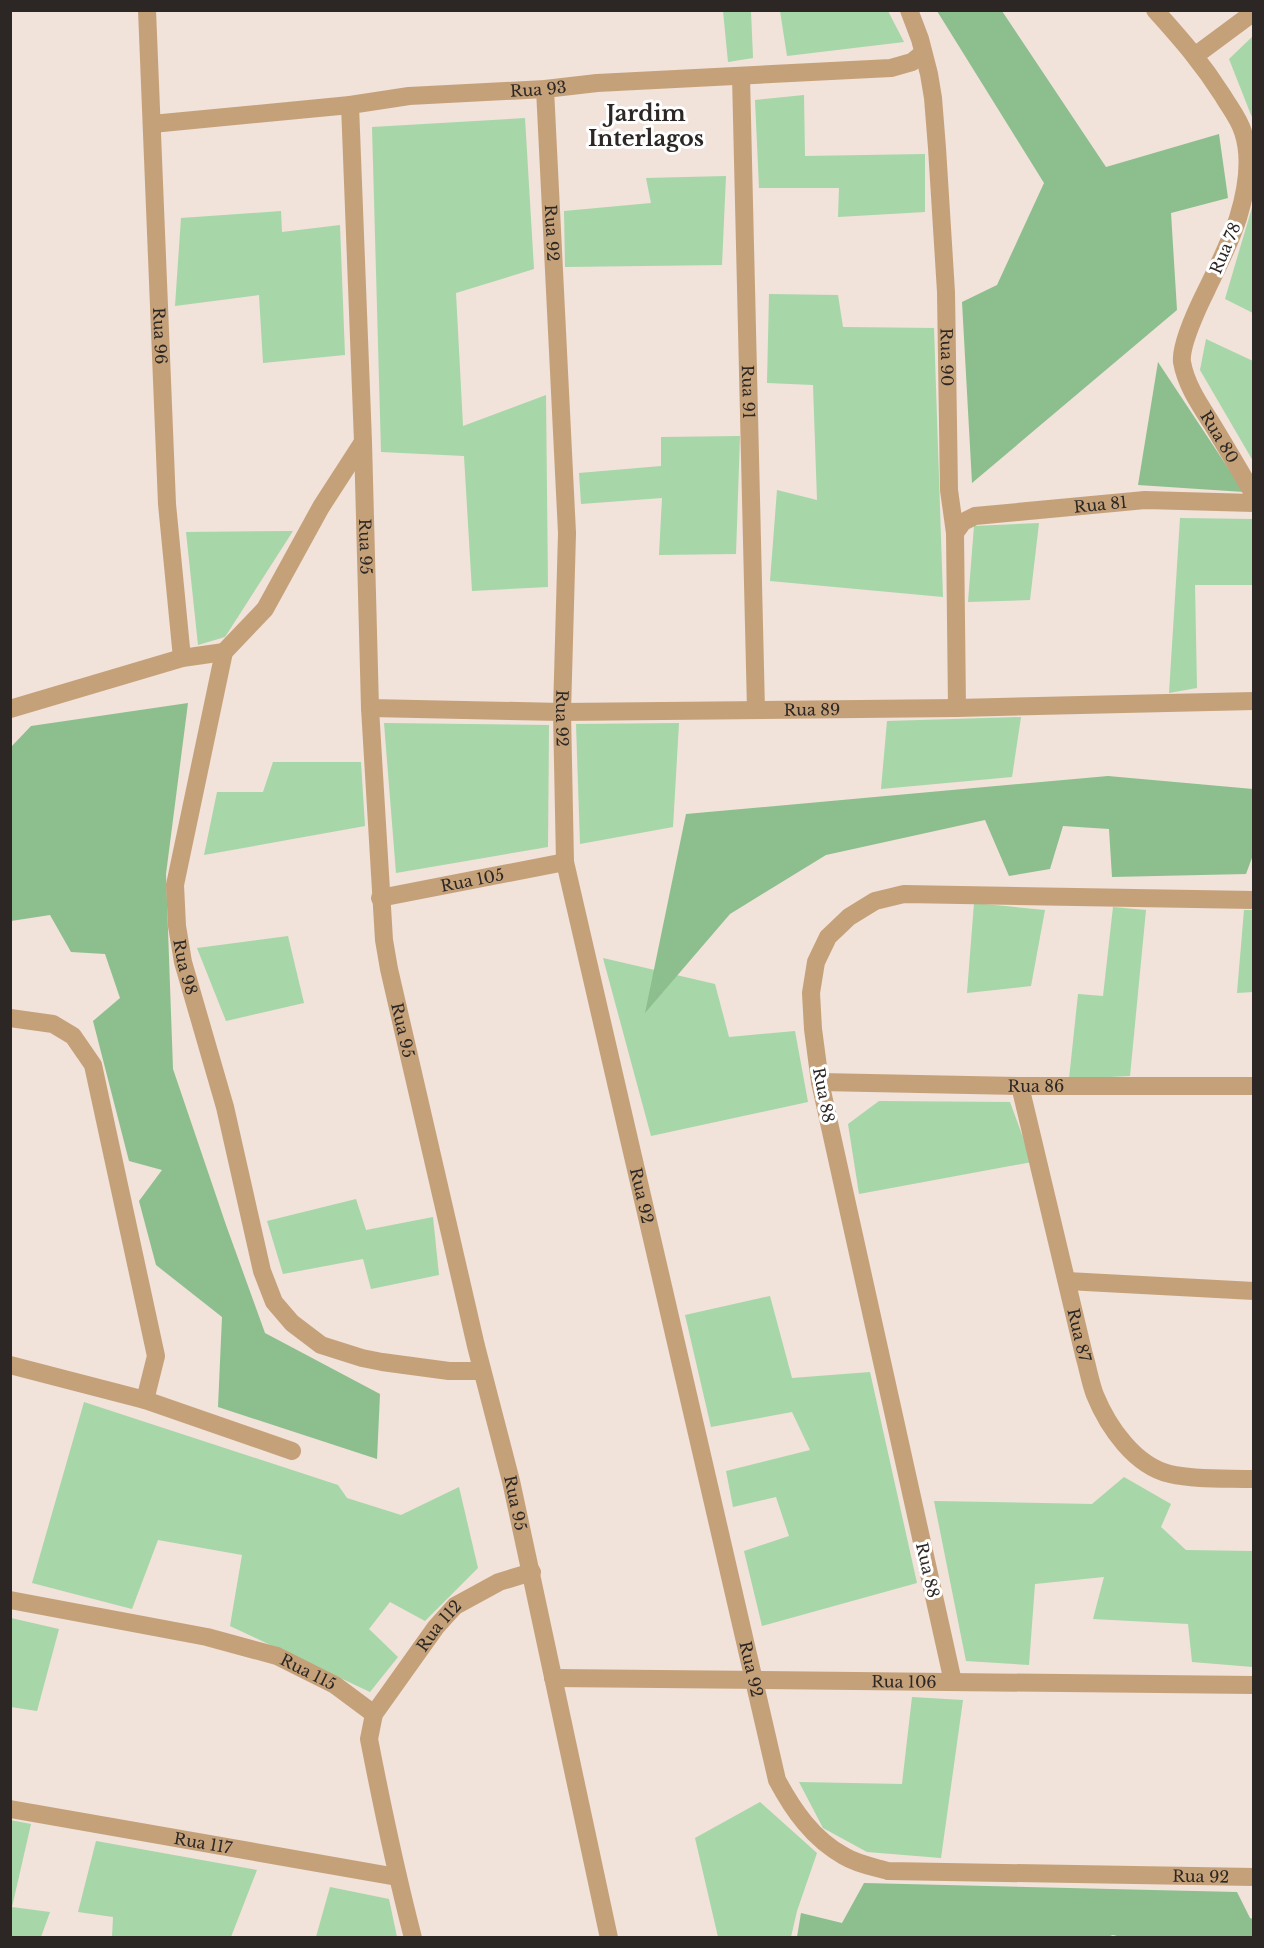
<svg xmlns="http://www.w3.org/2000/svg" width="1264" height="1948" viewBox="0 0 1264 1948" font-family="'Libre Baskerville',serif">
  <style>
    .green { fill: #a7d6a8 }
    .forest { fill: #8cbf8d }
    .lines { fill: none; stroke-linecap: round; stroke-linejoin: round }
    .minor { stroke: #c5a17a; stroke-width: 18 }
    .labels { text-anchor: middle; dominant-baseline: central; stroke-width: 6; stroke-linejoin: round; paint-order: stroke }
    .street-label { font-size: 16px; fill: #2c2724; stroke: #fff }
    .district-label { font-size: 22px; font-weight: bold; fill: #2c2724; stroke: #fff }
  </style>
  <rect width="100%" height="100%" fill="#f1e2da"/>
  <g class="green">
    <path d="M723 11H751L753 58 728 62Z"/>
    <path d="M780 11H888L904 42 787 56Z"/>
    <path d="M1253 36V120L1229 59Z"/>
    <path d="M804 95 805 156 925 154V212L838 217 839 188H759L755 100Z"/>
    <path d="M525 118 534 269 456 293 463 426 546 395 548 587 472 591 464 456 381 452 372 127Z"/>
    <path d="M726 176 722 265 565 267 564 211 651 203 646 178Z"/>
    <path d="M1253 204V313L1225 299Z"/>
    <path d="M281 211 282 232 340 225 345 355 263 363 259 295 175 306 181 218Z"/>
    <path d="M769 294 838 295 843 327 934 328 943 597 770 581 777 490 817 500 813 385 767 383Z"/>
    <path d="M1206 339 1253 361V461L1200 370Z"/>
    <path d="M740 436 736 554 659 555 662 498 581 504 579 473 661 466V437Z"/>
    <path d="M1180 518 1253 519V585H1195L1197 688 1169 693Z"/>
    <path d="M1039 523 1030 600 968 602 974 526Z"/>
    <path d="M293 531 225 637 198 645 186 532Z"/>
    <path d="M1021 717 1012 777 881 789 887 721Z"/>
    <path d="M384 723 549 725 548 847 396 873Z"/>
    <path d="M679 723 673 827 580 844 576 724Z"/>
    <path d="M273 762H361L365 826 204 855 217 792H263Z"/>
    <path d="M974 903 1045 910 1031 986 967 993Z"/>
    <path d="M1113 907 1146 910 1130 1076 1069 1079 1078 994 1103 996Z"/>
    <path d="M1244 910H1253V992L1237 993Z"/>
    <path d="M288 936 304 1003 226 1021 197 948Z"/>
    <path d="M603 958 715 984 729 1037 795 1031 808 1102 651 1136Z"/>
    <path d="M879 1101 1010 1102 1032 1162 859 1194 848 1124Z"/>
    <path d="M356 1199 366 1230 433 1217 439 1275 371 1289 363 1259 283 1274 267 1221Z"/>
    <path d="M770 1296 792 1378 870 1372 917 1583 762 1626 744 1551 789 1536 776 1497 733 1507 726 1471 810 1450 792 1412 711 1427 685 1315Z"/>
    <path d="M84 1402 338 1485 347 1498 401 1515 459 1487 478 1568 425 1621 390 1602 369 1629 398 1657 370 1692 230 1626 242 1555 158 1540 132 1609 32 1583Z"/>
    <path d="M1124 1477 1171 1504 1161 1527 1186 1550 1253 1551V1667L1192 1662 1188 1624 1093 1619 1104 1577 1035 1584 1029 1665 966 1661 934 1501 1092 1504Z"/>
    <path d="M11 1618 59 1629 37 1711 11 1707Z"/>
    <path d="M912 1697 963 1700 941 1858 867 1852 823 1828 799 1782 902 1784Z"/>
    <path d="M760 1802 817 1853 797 1911 791 1937H718L695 1838Z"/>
    <path d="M10 1820 31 1824 12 1907 50 1912 41 1937H11Z"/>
    <path d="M96 1841 257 1870 231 1937H112L113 1917 78 1912Z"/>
    <path d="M330 1887 389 1899 397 1937H316Z"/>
  </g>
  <g class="forest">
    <path d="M937 11H1002L1106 167 1219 134 1228 198 1171 213 1177 310 972 483 962 302 997 285 1044 183Z"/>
    <path d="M1158 362 1244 492 1138 485Z"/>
    <path d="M188 703 166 874 173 1069 226 1225 265 1333 380 1394 377 1459 218 1407 222 1317 156 1265 139 1201 162 1170 129 1161 93 1021 120 998 105 954 71 952 50 915 11 921V747L31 726Z"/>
    <path d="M1108 776 1253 789V855L1246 874 1112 877 1109 829 1063 826 1050 869 1009 876 985 820 826 855 730 914 645 1013 686 814Z"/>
    <path d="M864 1883 1237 1892 1250 1918 1253 1919V1937L1125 1938 1113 1935 1104 1938 797 1937 801 1913 842 1923Z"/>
  </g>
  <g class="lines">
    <g class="minor">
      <path id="s1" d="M147 10 167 504 182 658"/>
      <path id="s2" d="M909 10 920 39 929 74 933 98 937 148 946 292 949 490 955 533 957 708"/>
      <path id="s3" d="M1155 10C1182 40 1202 63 1223 96 1230 108 1239 119 1243 132 1252 159 1246 192 1238 218 1230 243 1218 266 1207 289 1199 305 1180 345 1182 362 1186 385 1200 405 1212 424 1226 447 1240 471 1254 495"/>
      <path d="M1196 55 1254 12"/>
      <path id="s4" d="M741 76 756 710"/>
      <path id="s5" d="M545 89 567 533 562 712 565 862 777 1780C793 1810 813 1839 844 1856 857 1864 874 1867 888 1871L1254 1877"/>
      <path id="s6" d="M350 105 363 442 370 708 384 940 389 969 476 1346 511 1481 609 1938"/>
      <path id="s7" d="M152 124 350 105 409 96 545 89 597 83 891 68 912 62 923 53"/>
      <path id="s8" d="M955 533 963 522 975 516 1145 500 1254 503"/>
      <path id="s9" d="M224 652 175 885 177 926 183 962 225 1107 262 1271 274 1302 292 1323 321 1345 362 1358 382 1362 449 1371H482"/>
      <path d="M224 652 265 609 321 507 363 442"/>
      <path id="s10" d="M370 708 562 712 957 708 1254 701"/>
      <path d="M10 709 182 658 224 652"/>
      <path id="s11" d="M380 898 565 862"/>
      <path d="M10 1018 53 1024 73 1036 93 1065 156 1356 145 1400"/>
      <path id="s12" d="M820 1082 1020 1086H1254"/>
      <path id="s13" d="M1020 1086 1084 1355C1088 1368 1090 1382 1095 1395 1108 1427 1135 1466 1170 1474 1196 1480 1226 1478 1254 1479"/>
      <path d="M1067 1281 1254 1291"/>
      <path d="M10 1365 145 1400 292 1451"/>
      <path id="s14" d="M10 1600 207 1637 277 1656 335 1685 374 1714"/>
      <path id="s15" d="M553 1678 1254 1685"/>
      <path d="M953 1682 820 1082 813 1029 811 993 816 962 828 937 849 917 875 901 904 894 1254 900"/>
      <path id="s16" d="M10 1809 397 1877"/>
      <path id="s17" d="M413 1938C396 1872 382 1806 369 1739L374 1714 436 1627 455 1606 499 1582 532 1572"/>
    </g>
  </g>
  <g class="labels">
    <g class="street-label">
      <text stroke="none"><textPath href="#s7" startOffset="388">Rua 93</textPath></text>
      <text stroke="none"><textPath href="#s5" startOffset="144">Rua 92</textPath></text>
      <text transform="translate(1225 248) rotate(-67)">Rua 78</text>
      <text stroke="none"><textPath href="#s1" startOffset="326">Rua 96</textPath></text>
      <text stroke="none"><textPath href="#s2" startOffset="351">Rua 90</textPath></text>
      <text stroke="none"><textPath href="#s4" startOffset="316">Rua 91</textPath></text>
      <text stroke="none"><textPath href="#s3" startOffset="478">Rua 80</textPath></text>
      <text stroke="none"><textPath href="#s8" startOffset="153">Rua 81</textPath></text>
      <text stroke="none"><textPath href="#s6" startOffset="442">Rua 95</textPath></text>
      <text stroke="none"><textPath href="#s10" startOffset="442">Rua 89</textPath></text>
      <text stroke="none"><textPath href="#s5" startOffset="630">Rua 92</textPath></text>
      <text stroke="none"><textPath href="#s11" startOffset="94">Rua 105</textPath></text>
      <text stroke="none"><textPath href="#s9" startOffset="321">Rua 98</textPath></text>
      <text stroke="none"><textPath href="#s6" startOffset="928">Rua 95</textPath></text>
      <text stroke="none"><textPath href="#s12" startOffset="216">Rua 86</textPath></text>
      <text transform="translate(824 1095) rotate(79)">Rua 88</text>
      <text stroke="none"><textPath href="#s5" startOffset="1116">Rua 92</textPath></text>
      <text stroke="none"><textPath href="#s13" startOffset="256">Rua 87</textPath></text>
      <text stroke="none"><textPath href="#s6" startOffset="1414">Rua 95</textPath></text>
      <text transform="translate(928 1570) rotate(77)">Rua 88</text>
      <text stroke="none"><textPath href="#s17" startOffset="339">Rua 112</textPath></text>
      <text stroke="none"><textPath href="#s5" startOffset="1602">Rua 92</textPath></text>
      <text stroke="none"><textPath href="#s14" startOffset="308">Rua 115</textPath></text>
      <text stroke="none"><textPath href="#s15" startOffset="351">Rua 106</textPath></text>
      <text stroke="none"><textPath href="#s16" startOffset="196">Rua 117</textPath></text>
      <text stroke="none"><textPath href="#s5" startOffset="2178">Rua 92</textPath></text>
    </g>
    <g class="district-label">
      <text x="646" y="113">Jardim<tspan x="646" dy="25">Interlagos</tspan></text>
    </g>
  </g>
  <rect width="1264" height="1948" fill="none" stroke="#2c2724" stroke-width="24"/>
</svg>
